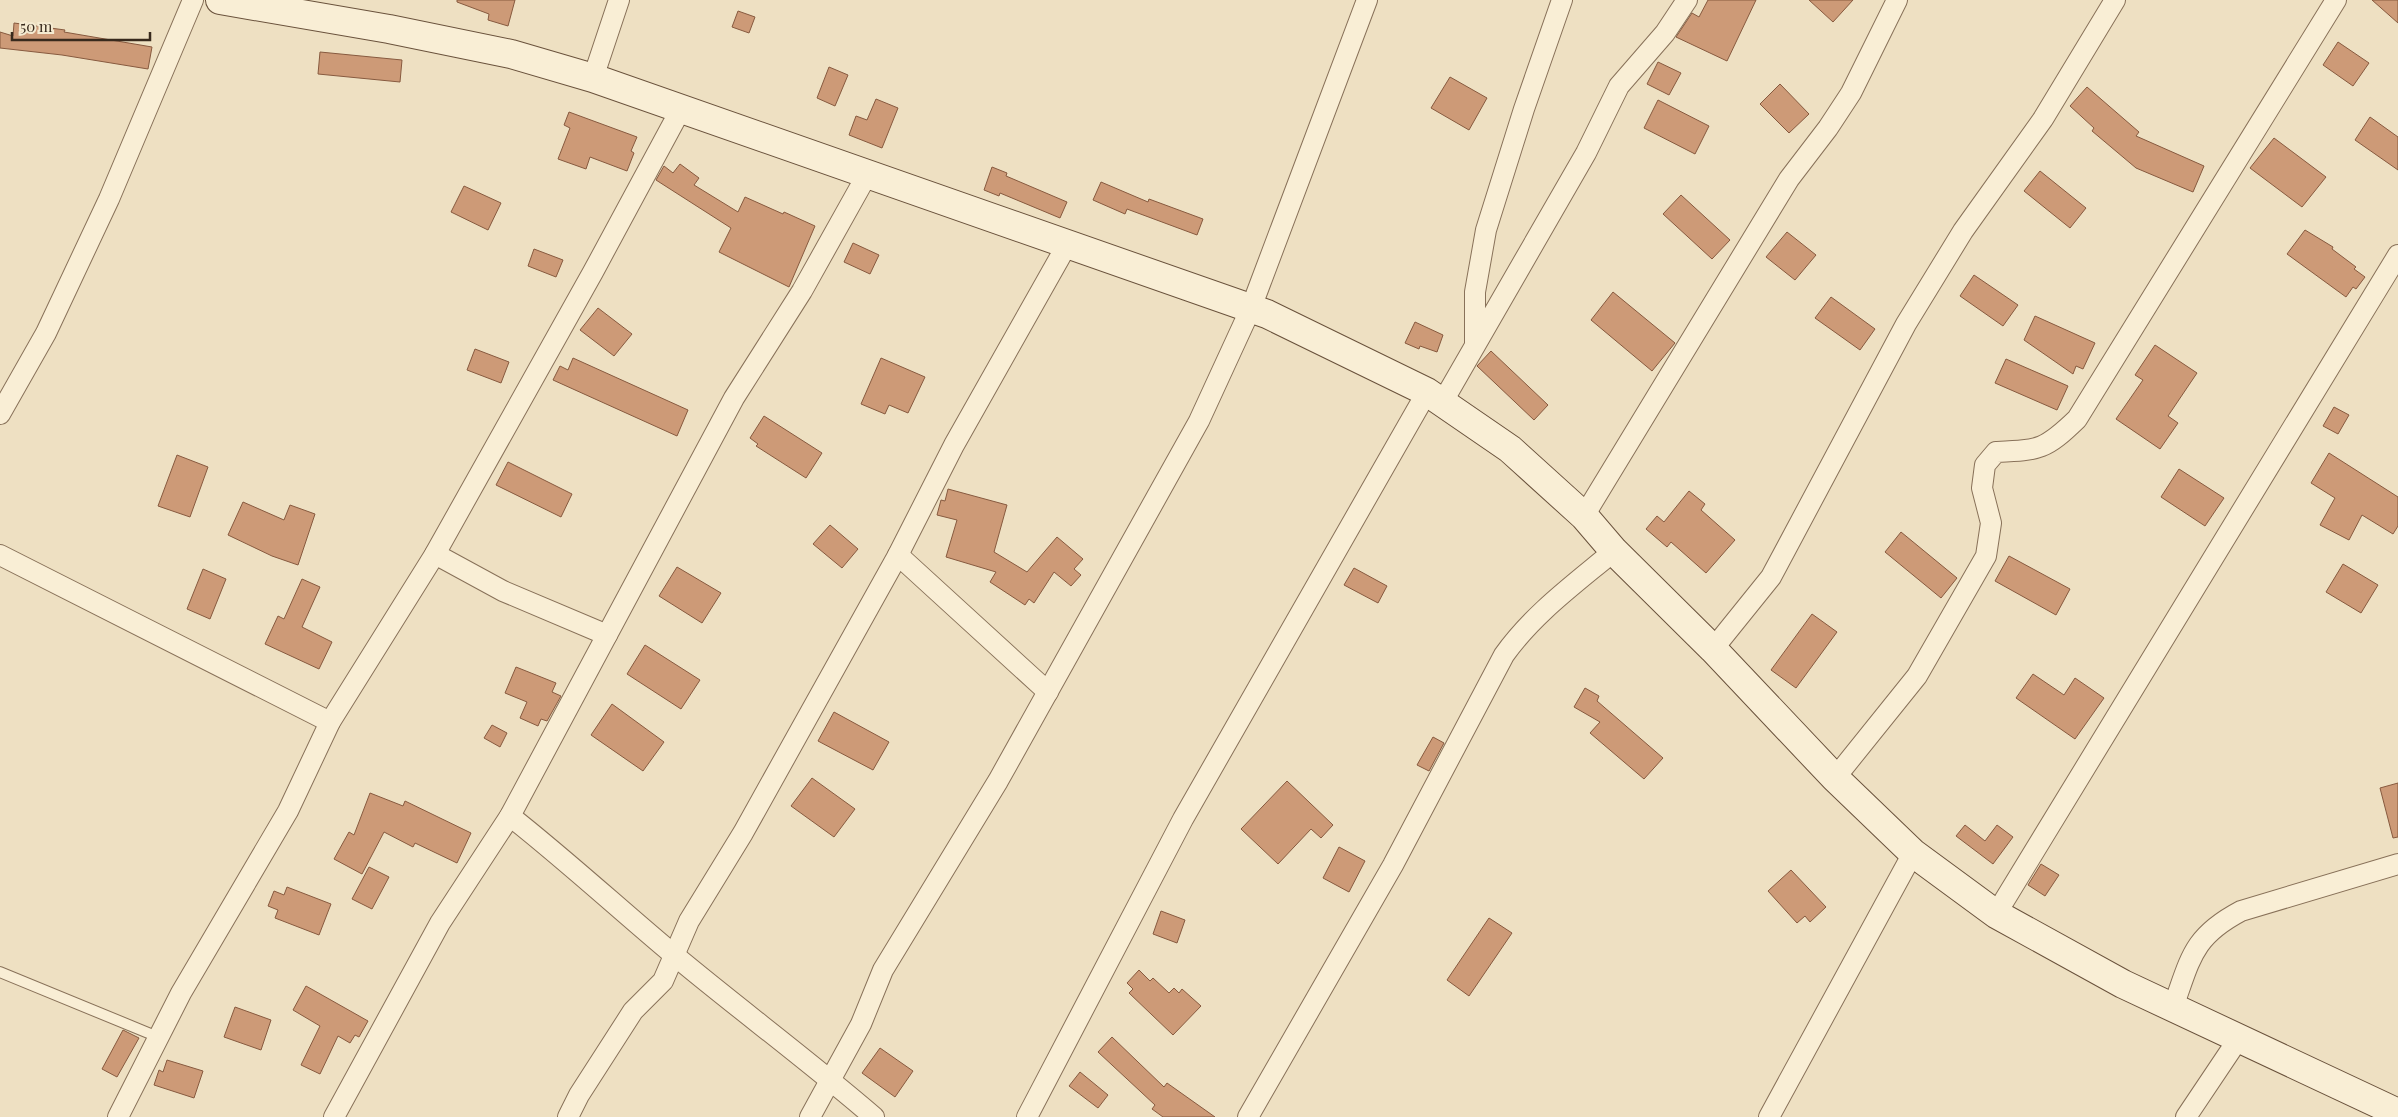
<svg xmlns="http://www.w3.org/2000/svg" width="2398" height="1117" viewBox="0 0 2398 1117" font-family="'Playfair Display',serif">
  <style>
    .building { fill: #cd9a77; stroke: #875a3f }
    .lines { fill: none; stroke-linecap: round; stroke-linejoin: round }
    .lane-casing { stroke: #887159; stroke-width: 12 }
    .street-casing { stroke: #887159; stroke-width: 22 }
    .secondary-casing { stroke: #6a523c; stroke-width: 30 }
    .lane { stroke: #f9eed5; stroke-width: 10 }
    .street { stroke: #f9eed5; stroke-width: 20 }
    .secondary { stroke: #f9eed5; stroke-width: 28 }
  </style>
  <rect width="100%" height="100%" fill="#eee0c2"/>
  <g class="building">
    <path d="M457 0H515L508 26 488 20 489 14 457 2Z"/>
    <path d="M1708 0H1756L1727 61 1676 37 1692 13 1699 17Z"/>
    <path d="M1809 0H1853L1833 22Z"/>
    <path d="M2372 0H2398V23Z"/>
    <path d="M738 11 755 17 749 33 732 27Z"/>
    <path d="M14 23 65 30 64 32 152 47 148 69 62 55 0 48V32L13 36Z"/>
    <path d="M2338 42 2369 63 2353 86 2323 65Z"/>
    <path d="M320 52 402 60 400 82 318 74Z"/>
    <path d="M1658 62 1681 73 1669 95 1647 84Z"/>
    <path d="M829 67 848 75 835 106 817 98Z"/>
    <path d="M1450 77 1487 98 1469 130 1431 108Z"/>
    <path d="M1780 84 1809 114 1789 133 1760 104Z"/>
    <path d="M2087 87 2139 132 2136 136 2204 166 2193 192 2136 168 2092 131 2094 128 2070 106Z"/>
    <path d="M876 99 898 108 882 148 849 135 856 116 867 120Z"/>
    <path d="M1658 100 1709 126 1695 154 1644 128Z"/>
    <path d="M569 112 637 137 631 151 634 153 627 171 590 157 586 169 558 159 570 128 564 125Z"/>
    <path d="M2370 117 2398 137V170L2355 140Z"/>
    <path d="M2274 138 2326 177 2302 207 2250 168Z"/>
    <path d="M680 164 699 178 694 185 738 212 745 197 783 214 784 212 815 226 789 287 719 252 731 228 656 180 664 166 673 173Z"/>
    <path d="M992 167 1007 173 1006 176 1067 202 1060 218 1000 193 999 196 984 190Z"/>
    <path d="M2040 171 2086 208 2070 228 2024 191Z"/>
    <path d="M1101 182 1148 202 1149 199 1203 219 1197 235 1127 209 1125 214 1093 200Z"/>
    <path d="M464 186 501 203 488 230 451 212Z"/>
    <path d="M1681 195 1730 240 1712 259 1663 214Z"/>
    <path d="M2305 230 2333 247 2332 249 2356 267 2354 269 2365 277 2356 289 2353 287 2346 297 2287 254Z"/>
    <path d="M1787 232 1816 255 1795 280 1766 257Z"/>
    <path d="M853 243 879 255 870 274 844 262Z"/>
    <path d="M534 249 563 260 556 277 528 266Z"/>
    <path d="M1974 275 2018 305 2003 326 1960 296Z"/>
    <path d="M1613 292 1675 343 1652 371 1591 320Z"/>
    <path d="M1831 297 1875 329 1860 350 1815 318Z"/>
    <path d="M598 308 632 334 614 356 580 330Z"/>
    <path d="M2035 316 2095 343 2083 369 2076 366 2073 374 2024 340Z"/>
    <path d="M1415 322 1443 335 1437 352 1420 346 1419 349 1405 343Z"/>
    <path d="M2155 345 2197 373 2168 416 2178 423 2160 449 2116 419 2143 380 2135 375Z"/>
    <path d="M475 349 509 362 501 383 467 370Z"/>
    <path d="M1491 351 1548 405 1534 420 1477 366Z"/>
    <path d="M573 358 688 410 677 436 553 380 560 366 568 370Z"/>
    <path d="M881 358 925 377 908 413 889 405 885 414 861 404Z"/>
    <path d="M2006 359 2068 386 2057 410 1995 383Z"/>
    <path d="M2334 407 2349 415 2338 434 2323 426Z"/>
    <path d="M764 416 822 453 806 478 756 446 758 444 750 438Z"/>
    <path d="M2329 453 2398 497V526L2393 534 2362 515 2349 540 2320 525 2335 498 2311 483Z"/>
    <path d="M177 455 208 467 190 517 158 506Z"/>
    <path d="M508 462 572 494 561 517 496 485Z"/>
    <path d="M2179 469 2224 498 2205 526 2161 497Z"/>
    <path d="M948 489 1007 505 994 552 1027 572 1057 537 1083 559 1074 569 1081 575 1071 586 1054 572 1034 603 1029 599 1025 605 990 582 996 572 946 557 957 520 937 515 941 500 945 501Z"/>
    <path d="M1689 491 1705 504 1701 510 1735 540 1706 573 1671 542 1667 547 1646 529 1657 516 1664 522Z"/>
    <path d="M243 502 284 520 290 505 315 514 298 565 272 556 228 535Z"/>
    <path d="M830 525 858 549 842 568 813 544Z"/>
    <path d="M1901 532 1957 578 1941 598 1885 552Z"/>
    <path d="M2009 556 2070 589 2056 615 1995 581Z"/>
    <path d="M2343 564 2378 585 2361 613 2326 592Z"/>
    <path d="M677 567 721 593 702 623 659 596Z"/>
    <path d="M1354 568 1387 586 1378 603 1344 585Z"/>
    <path d="M203 569 226 579 210 619 187 609Z"/>
    <path d="M302 579 320 587 302 627 332 642 319 669 265 644 278 616 284 619Z"/>
    <path d="M1812 614 1837 632 1796 688 1771 670Z"/>
    <path d="M645 645 700 680 681 709 627 674Z"/>
    <path d="M516 667 556 683 552 692 561 696 547 721 541 719 538 726 520 718 527 702 505 693Z"/>
    <path d="M2033 674 2064 695 2075 678 2104 698 2075 739 2016 698Z"/>
    <path d="M1585 688 1599 696 1597 701 1663 758 1644 779 1590 733 1600 722 1574 707Z"/>
    <path d="M612 704 664 742 643 771 591 735Z"/>
    <path d="M834 712 889 742 873 770 818 741Z"/>
    <path d="M492 725 507 733 500 747 484 738Z"/>
    <path d="M1433 737 1444 743 1429 771 1417 765Z"/>
    <path d="M812 778 855 809 834 837 791 806Z"/>
    <path d="M1287 781 1333 825 1321 838 1311 829 1278 864 1241 829Z"/>
    <path d="M2398 783V837L2393 838 2380 788Z"/>
    <path d="M370 793 403 806 405 801 471 833 457 863 415 843 413 847 384 832 362 874 334 859 349 832 354 835Z"/>
    <path d="M1965 825 1985 841 1997 825 2013 837 1993 864 1956 836Z"/>
    <path d="M1339 847 1365 861 1349 892 1323 878Z"/>
    <path d="M2041 864 2059 875 2045 896 2028 885Z"/>
    <path d="M369 867 389 877 372 909 352 899Z"/>
    <path d="M1791 870 1826 907 1810 922 1805 916 1797 923 1768 891Z"/>
    <path d="M287 887 331 904 319 935 275 918 278 910 268 906 274 891 284 895Z"/>
    <path d="M1161 911 1185 920 1177 943 1153 934Z"/>
    <path d="M1489 918 1512 933 1469 996 1447 980Z"/>
    <path d="M1139 970 1150 981 1153 978 1169 993 1174 988 1179 993 1182 989 1201 1006 1173 1035 1129 993 1133 989 1127 983Z"/>
    <path d="M306 986 368 1021 359 1037 355 1035 350 1043 338 1036 320 1074 301 1065 320 1026 293 1010Z"/>
    <path d="M235 1007 271 1020 261 1050 224 1037Z"/>
    <path d="M123 1030 139 1038 117 1077 102 1069Z"/>
    <path d="M1112 1037 1164 1087 1167 1083 1215 1117H1163L1152 1109 1155 1105 1098 1052Z"/>
    <path d="M880 1048 913 1071 895 1097 862 1073Z"/>
    <path d="M167 1060 203 1071 194 1098 154 1085 159 1070 163 1072Z"/>
    <path d="M1080 1072 1108 1095 1098 1108 1069 1086Z"/>
  </g>
  <g class="lines">
    <g class="lane-casing">
      <path id="lane" d="M0 972 158 1037"/>
    </g>
    <g class="street-casing">
      <g id="street">
        <path d="M593 78 619 0"/>
        <path d="M1475 344V292L1486 230 1524 109 1562 0"/>
        <path d="M1442 403 1586 153 1619 86 1665 33 1687 0"/>
        <path d="M0 414 46 333 109 199 193 0"/>
        <path d="M1584 516 1789 179 1828 128 1851 93 1897 0"/>
        <path d="M435 554 503 591 607 635"/>
        <path d="M0 555 330 722"/>
        <path d="M898 555 1048 692"/>
        <path d="M1713 649 1771 577 1906 324 1963 231 2043 119 2115 0"/>
        <path d="M1835 778 1917 676 1986 556 1991 523 1982 488 1985 465 1996 452C2040 450 2045 450 2077 419L2336 0"/>
        <path d="M510 816C566 860 619 909 674 955 740 1010 809 1061 874 1117"/>
        <path d="M1996 914 2398 255"/>
        <path d="M2173 1007C2191 958 2192 937 2241 911L2398 864"/>
        <path d="M118 1117 181 993 288 811 330 722 435 554 593 272 682 107"/>
        <path d="M334 1117 440 923 510 816 734 398 802 291 868 173"/>
        <path d="M568 1117 579 1095 633 1011 663 981 689 921 743 833 898 555 954 445 1068 243"/>
        <path d="M810 1117 861 1024 883 970 998 781 1199 421 1251 308 1367 0"/>
        <path d="M1027 1117 1183 819 1427 392"/>
        <path d="M1248 1117 1393 865 1504 655C1534 613 1576 583 1614 551"/>
        <path d="M1769 1117 1913 853"/>
        <path d="M2186 1117 2239 1038"/>
      </g>
    </g>
    <g class="secondary-casing">
      <path id="secondary" d="M220 0 389 29 511 54 593 78 1267 314 1427 392 1510 449 1584 516 1614 551 1713 649 1835 778 1913 853 1996 914 2123 984 2398 1113"/>
    </g>
    <use href="#lane" class="lane"/>
    <use href="#street" class="street"/>
    <use href="#secondary" class="secondary"/>
  </g>
  <path d="M12 32v8h138v-8" fill="none" stroke="#382a1d" stroke-width="2.5"/>
  <text x="20" y="32" font-size="15" fill="#382a1d" stroke="#f5ebd1" stroke-width="4" paint-order="stroke">50 m</text>
</svg>
